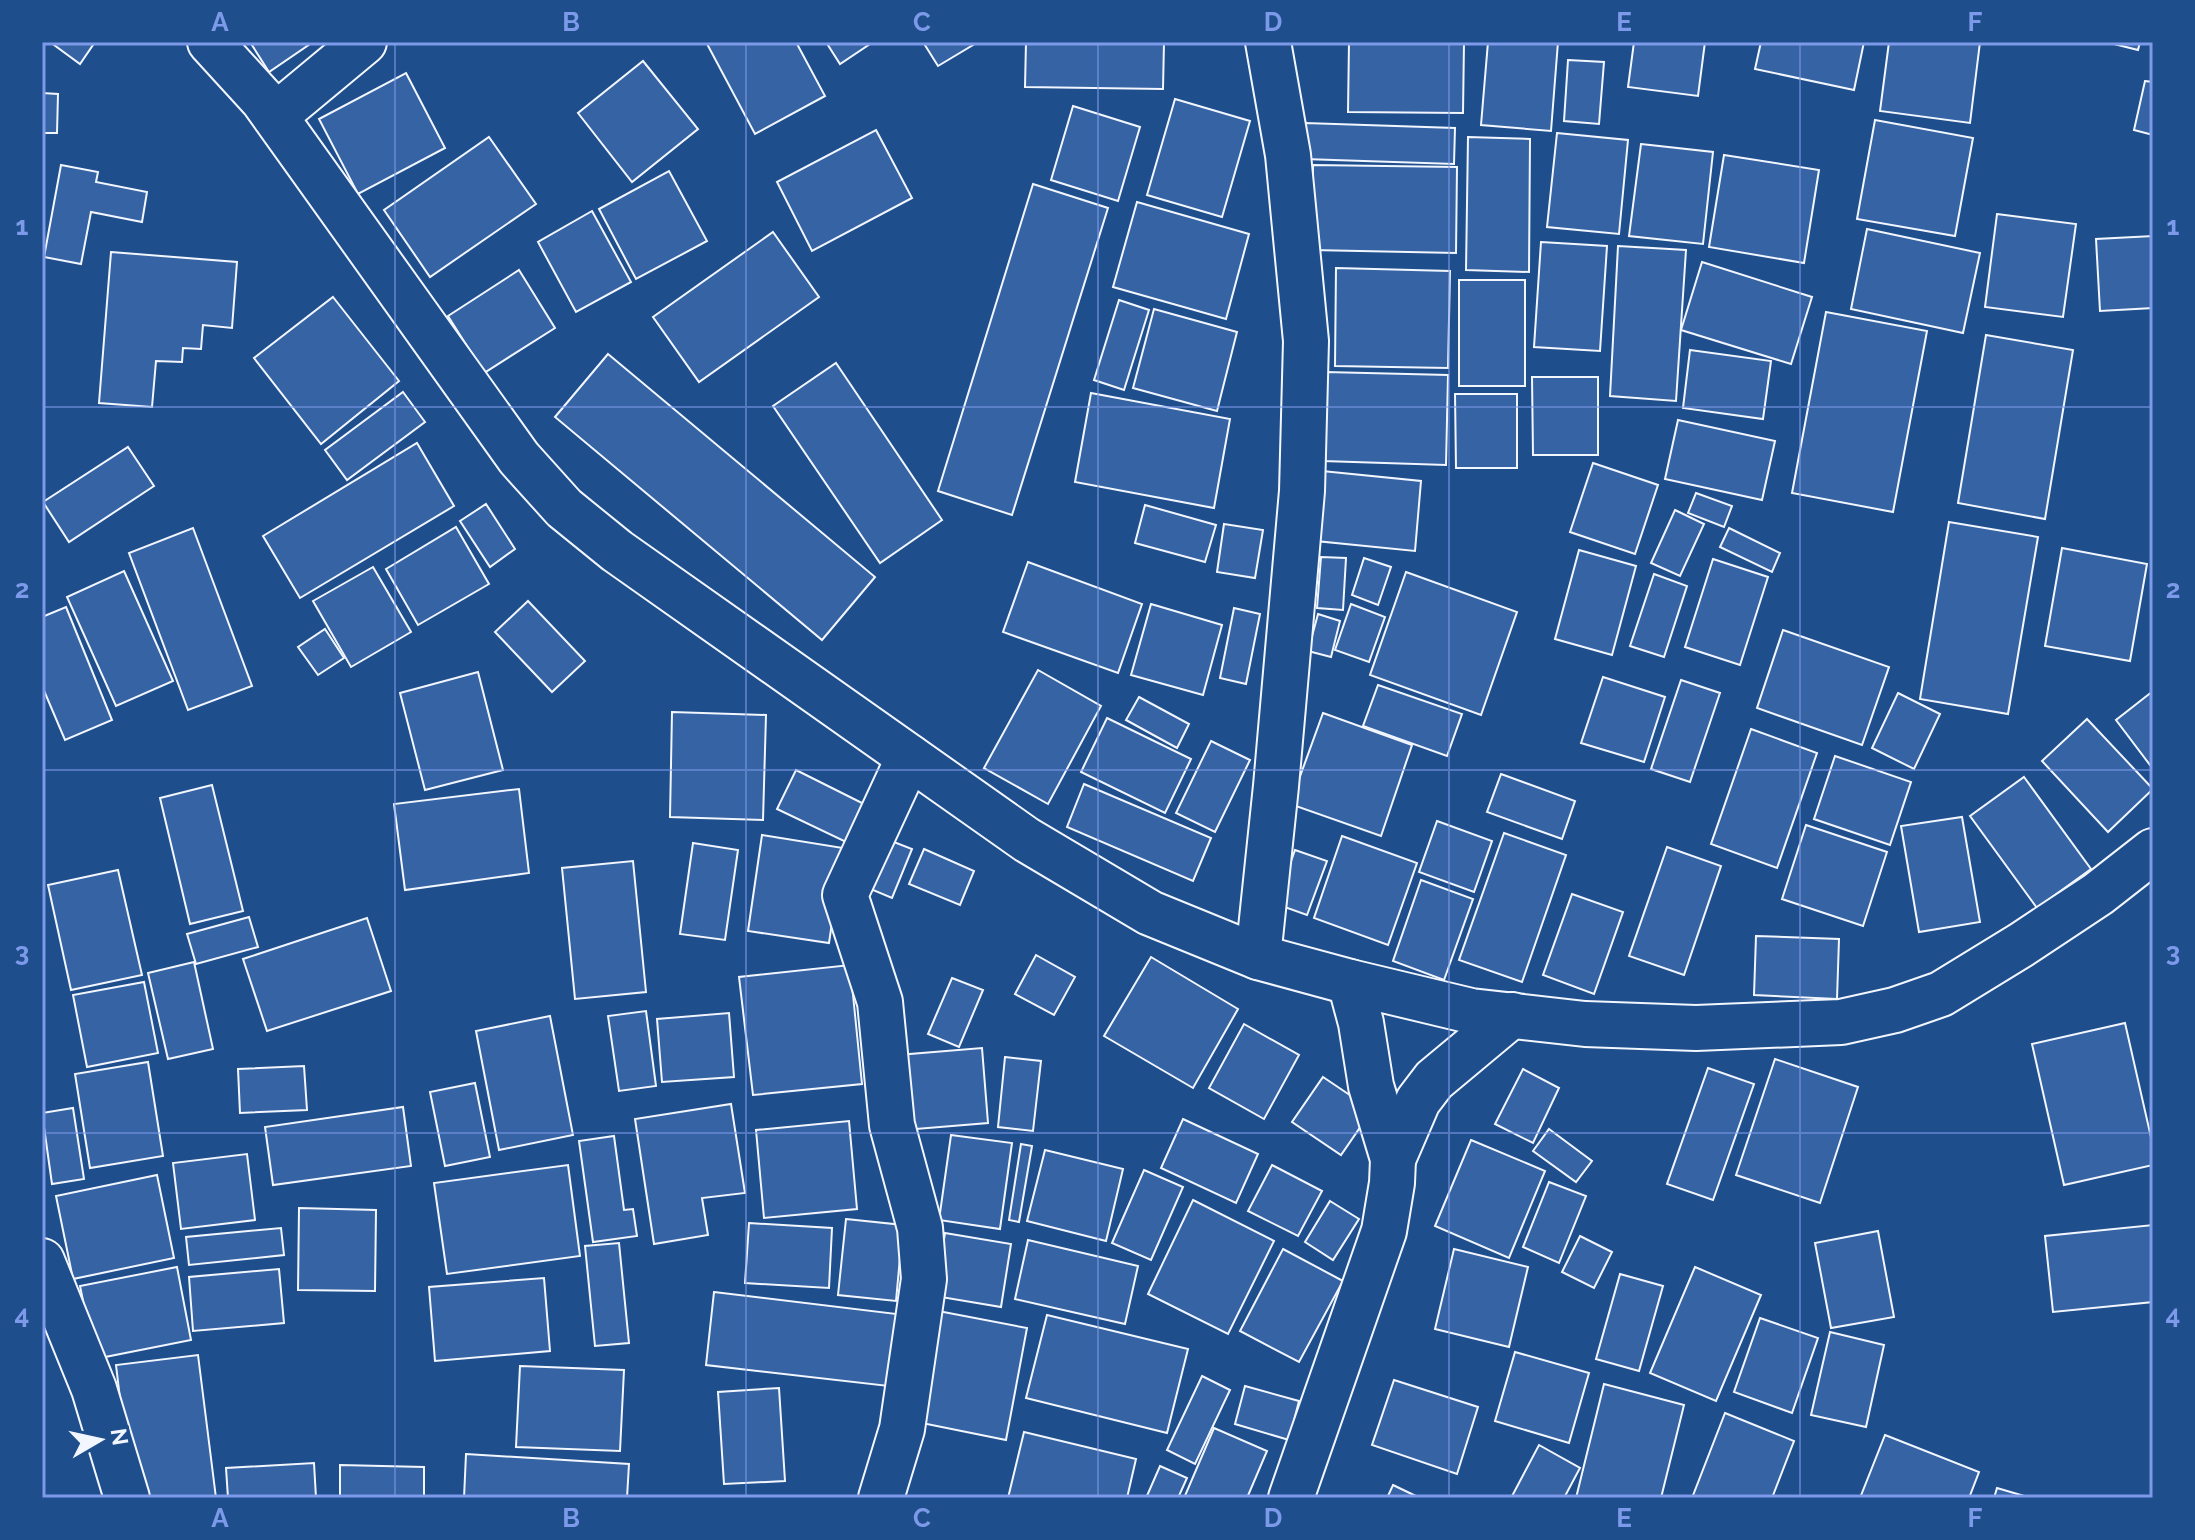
<svg xmlns="http://www.w3.org/2000/svg" width="2195" height="1540" viewBox="0 0 2195 1540" font-family="Raleway,sans-serif">
  <style>
    .building { fill: #3563a3; stroke: #f2f6ff; stroke-width: 2 }
    .lines { fill: none; stroke-linecap: round; stroke-linejoin: round }
    .minor-casing { stroke: #f2f6ff; stroke-width: 48 }
    .minor { stroke: #1f4e8c; stroke-width: 44 }
    .grid { fill: none; stroke: #7d9aea; stroke-width: 2; stroke-opacity: 0.55 }
    .neatline { fill: none; stroke: #7d9aea; stroke-width: 3 }
    .grid-label { font-size: 26px; text-anchor: middle; font-weight: bold; fill: #7d9aea }
  </style>
  <rect width="100%" height="100%" fill="#1f4e8c"/>
  <g class="building">
    <path d="M50 42H95L80 64Z"/>
    <path d="M250 42H313L269 72Z"/>
    <path d="M706 42H796L825 96 755 134Z"/>
    <path d="M826 42H873L840 64Z"/>
    <path d="M923 42H978L938 66Z"/>
    <path d="M1026 42H1164L1163 89 1025 87Z"/>
    <path d="M1349 42H1464L1463 113 1348 112Z"/>
    <path d="M1488 42H1558L1551 131 1481 125Z"/>
    <path d="M1634 42H1705L1698 96 1628 87Z"/>
    <path d="M1761 42H1864L1854 90 1755 69Z"/>
    <path d="M1889 42H1980L1970 123 1880 111Z"/>
    <path d="M2106 42H2140L2138 50Z"/>
    <path d="M1568 60 1604 62 1599 124 1564 121Z"/>
    <path d="M643 61 698 129 632 182 578 113Z"/>
    <path d="M406 73 445 148 358 194 319 119Z"/>
    <path d="M2145 81 2153 82V135L2134 130Z"/>
    <path d="M42 93 58 94 57 133H42Z"/>
    <path d="M1175 99 1250 121 1222 217 1147 195Z"/>
    <path d="M1073 106 1140 127 1118 201 1051 180Z"/>
    <path d="M1875 120 1973 138 1955 236 1857 219Z"/>
    <path d="M1305 123 1455 128 1454 164 1304 159Z"/>
    <path d="M876 130 912 198 812 251 777 182Z"/>
    <path d="M1557 133 1628 140 1619 234 1547 227Z"/>
    <path d="M489 137 536 204 430 277 384 210Z"/>
    <path d="M1468 137 1530 139 1529 272 1466 270Z"/>
    <path d="M1641 144 1713 152 1703 244 1629 236Z"/>
    <path d="M1724 155 1819 170 1804 263 1709 247Z"/>
    <path d="M61 165 98 172 96 182 147 192 142 222 91 212 81 264 44 257Z"/>
    <path d="M1313 165 1457 167 1456 253 1312 250Z"/>
    <path d="M669 171 707 241 636 279 599 209Z"/>
    <path d="M1033 184 1108 208 1012 515 938 491Z"/>
    <path d="M1137 202 1249 234 1226 319 1113 287Z"/>
    <path d="M592 211 631 282 576 312 538 242Z"/>
    <path d="M1997 214 2076 224 2063 317 1985 307Z"/>
    <path d="M1867 229 1980 253 1963 333 1851 309Z"/>
    <path d="M773 232 819 297 699 382 653 317Z"/>
    <path d="M2153 236V308L2100 311 2096 239Z"/>
    <path d="M1541 242 1607 246 1600 351 1534 347Z"/>
    <path d="M1618 246 1686 250 1676 401 1610 396Z"/>
    <path d="M111 252 237 262 232 328 203 325 201 349 183 348 182 362 156 361 152 407 99 403Z"/>
    <path d="M1702 262 1812 297 1791 364 1681 330Z"/>
    <path d="M1336 268 1450 271 1448 368 1335 366Z"/>
    <path d="M519 270 555 328 484 373 448 316Z"/>
    <rect x="1459" y="280" width="66" height="106"/>
    <path d="M333 297 399 381 321 444 254 358Z"/>
    <path d="M1119 300 1149 310 1124 390 1094 380Z"/>
    <path d="M1154 309 1237 332 1217 411 1133 388Z"/>
    <path d="M1826 312 1927 331 1893 512 1792 493Z"/>
    <path d="M1986 335 2073 350 2045 519 1958 503Z"/>
    <path d="M1690 350 1771 361 1763 419 1683 408Z"/>
    <path d="M608 354 875 577 822 640 555 417Z"/>
    <path d="M836 363 942 520 880 563 773 406Z"/>
    <path d="M1325 372 1448 375 1446 465 1323 461Z"/>
    <path d="M1532 377H1598V455H1533Z"/>
    <path d="M403 392 425 422 347 480 325 450Z"/>
    <path d="M1091 393 1230 419 1214 508 1075 482Z"/>
    <path d="M1455 394H1517V468H1456Z"/>
    <path d="M1678 420 1775 441 1762 500 1665 479Z"/>
    <path d="M417 443 454 506 300 598 263 536Z"/>
    <path d="M128 447 154 486 69 542 43 502Z"/>
    <path d="M1593 463 1658 485 1635 554 1570 532Z"/>
    <path d="M1322 471 1421 481 1415 551 1316 541Z"/>
    <path d="M1696 493 1732 506 1724 527 1688 513Z"/>
    <path d="M486 504 515 549 490 567 460 521Z"/>
    <path d="M1145 505 1216 525 1205 562 1135 543Z"/>
    <path d="M1675 510 1704 524 1680 576 1651 563Z"/>
    <path d="M1949 522 2038 537 2008 714 1920 699Z"/>
    <path d="M1224 524 1263 530 1255 578 1217 572Z"/>
    <path d="M456 527 489 584 418 625 386 569Z"/>
    <path d="M193 528 252 686 188 710 129 553Z"/>
    <path d="M1729 528 1780 553 1772 572 1720 547Z"/>
    <path d="M2062 548 2147 564 2130 661 2045 646Z"/>
    <path d="M1579 550 1636 566 1612 655 1555 639Z"/>
    <path d="M1321 557 1346 558 1343 610 1317 608Z"/>
    <path d="M1364 558 1391 567 1378 605 1352 595Z"/>
    <path d="M1713 559 1768 577 1740 665 1685 647Z"/>
    <path d="M1028 562 1142 604 1118 673 1003 632Z"/>
    <path d="M373 567 411 632 351 667 313 601Z"/>
    <path d="M124 571 173 681 116 706 67 597Z"/>
    <path d="M1406 572 1517 612 1481 715 1370 675Z"/>
    <path d="M1654 574 1687 586 1664 657 1630 646Z"/>
    <path d="M528 601 585 661 552 692 495 632Z"/>
    <path d="M1151 604 1222 625 1203 695 1131 675Z"/>
    <path d="M1351 604 1385 617 1369 662 1335 650Z"/>
    <path d="M66 607 112 720 65 740 42 686V617Z"/>
    <path d="M1234 608 1260 614 1246 684 1220 678Z"/>
    <path d="M1318 614 1340 621 1331 657 1308 651Z"/>
    <path d="M325 629 344 658 318 675 298 647Z"/>
    <path d="M1783 630 1889 667 1862 745 1757 708Z"/>
    <path d="M1038 670 1101 706 1048 804 984 768Z"/>
    <path d="M478 672 503 770 425 790 400 693Z"/>
    <path d="M1603 677 1665 697 1644 762 1581 743Z"/>
    <path d="M1681 680 1720 693 1690 782 1651 769Z"/>
    <path d="M1378 685 1462 714 1447 756 1363 726Z"/>
    <path d="M2153 691V769L2116 720Z"/>
    <path d="M1898 693 1940 714 1914 769 1872 748Z"/>
    <path d="M1139 697 1189 724 1177 748 1126 720Z"/>
    <path d="M672 712 766 715 763 820 670 817Z"/>
    <path d="M1323 713 1412 745 1381 836 1290 804Z"/>
    <path d="M1107 718 1191 759 1165 813 1081 772Z"/>
    <path d="M2087 719 2153 789 2108 832 2042 761Z"/>
    <path d="M1751 729 1817 753 1777 868 1711 844Z"/>
    <path d="M1211 741 1250 760 1215 832 1176 813Z"/>
    <path d="M1835 756 1911 782 1890 845 1814 819Z"/>
    <path d="M796 770 864 804 846 842 777 809Z"/>
    <path d="M1501 774 1575 801 1562 839 1487 812Z"/>
    <path d="M2024 777 2091 869 2037 908 1970 816Z"/>
    <path d="M1084 784 1211 838 1193 881 1067 827Z"/>
    <path d="M212 785 243 911 190 924 160 798Z"/>
    <path d="M519 789 529 873 405 890 394 804Z"/>
    <path d="M1962 817 1980 922 1919 932 1901 826Z"/>
    <path d="M1437 821 1492 841 1474 892 1419 872Z"/>
    <path d="M1806 825 1887 852 1863 926 1782 899Z"/>
    <path d="M1504 833 1566 855 1522 982 1459 960Z"/>
    <path d="M762 835 843 848 829 943 748 931Z"/>
    <path d="M1342 836 1417 863 1388 945 1314 918Z"/>
    <path d="M881 837 912 849 892 898 861 885Z"/>
    <path d="M693 843 738 850 725 940 680 934Z"/>
    <path d="M1667 847 1721 866 1684 975 1629 956Z"/>
    <path d="M924 849 974 871 960 905 909 884Z"/>
    <path d="M1295 850 1327 861 1307 915 1276 904Z"/>
    <path d="M633 861 646 992 575 999 562 868Z"/>
    <path d="M118 870 142 975 71 990 48 885Z"/>
    <path d="M1421 880 1473 899 1444 980 1393 961Z"/>
    <path d="M1572 894 1623 912 1594 994 1543 975Z"/>
    <path d="M249 917 258 947 196 964 187 934Z"/>
    <path d="M367 918 391 991 267 1031 243 959Z"/>
    <path d="M1756 936 1839 939 1837 999 1754 995Z"/>
    <path d="M1036 955 1075 977 1054 1015 1015 994Z"/>
    <path d="M1151 957 1238 1009 1193 1088 1104 1036Z"/>
    <path d="M194 962 213 1049 168 1059 148 973Z"/>
    <path d="M850 965 862 1084 753 1095 739 977Z"/>
    <path d="M952 978 983 990 959 1047 928 1034Z"/>
    <path d="M144 982 158 1053 87 1067 73 995Z"/>
    <path d="M646 1011 656 1086 619 1091 608 1016Z"/>
    <path d="M729 1013 734 1077 662 1082 657 1019Z"/>
    <path d="M550 1016 573 1135 499 1150 476 1031Z"/>
    <path d="M2125 1023 2153 1146V1165L2064 1185 2032 1044Z"/>
    <path d="M1244 1024 1299 1055 1264 1119 1209 1088Z"/>
    <path d="M982 1048 988 1123 904 1130 898 1055Z"/>
    <path d="M1005 1057 1041 1061 1033 1131 998 1127Z"/>
    <path d="M1775 1059 1858 1087 1820 1203 1736 1175Z"/>
    <path d="M148 1062 163 1156 90 1168 75 1074Z"/>
    <path d="M304 1066 307 1110 240 1113 238 1069Z"/>
    <path d="M1708 1068 1754 1084 1713 1200 1667 1184Z"/>
    <path d="M1523 1069 1559 1088 1533 1143 1495 1124Z"/>
    <path d="M1323 1077 1372 1110 1341 1155 1292 1122Z"/>
    <path d="M475 1083 490 1157 445 1166 430 1092Z"/>
    <path d="M731 1104 745 1193 702 1198 708 1235 654 1244 635 1119Z"/>
    <path d="M403 1107 411 1166 273 1185 265 1127Z"/>
    <path d="M73 1108 84 1179 52 1184 42 1113Z"/>
    <path d="M1183 1119 1258 1154 1236 1203 1161 1168Z"/>
    <path d="M849 1121 857 1209 764 1218 756 1130Z"/>
    <path d="M1549 1129 1592 1161 1576 1182 1533 1151Z"/>
    <path d="M951 1135 1012 1143 1000 1229 939 1220Z"/>
    <path d="M614 1136 624 1210 633 1209 637 1236 593 1242 579 1141Z"/>
    <path d="M1471 1140 1545 1171 1509 1258 1435 1226Z"/>
    <path d="M1021 1144 1032 1146 1019 1222 1009 1220Z"/>
    <path d="M1045 1150 1123 1169 1106 1241 1027 1221Z"/>
    <path d="M247 1154 255 1220 181 1229 173 1163Z"/>
    <path d="M568 1165 580 1256 447 1274 434 1183Z"/>
    <path d="M1272 1165 1322 1191 1298 1236 1248 1211Z"/>
    <path d="M1144 1170 1183 1187 1151 1260 1112 1243Z"/>
    <path d="M157 1175 174 1258 73 1279 56 1196Z"/>
    <path d="M1549 1182 1586 1196 1559 1263 1523 1247Z"/>
    <path d="M1193 1200 1274 1241 1228 1334 1148 1294Z"/>
    <path d="M1330 1201 1359 1219 1333 1260 1305 1242Z"/>
    <path d="M299 1208 376 1210 375 1291 298 1290Z"/>
    <path d="M846 1219 903 1225 896 1301 838 1295Z"/>
    <path d="M749 1223 832 1228 829 1288 745 1283Z"/>
    <path d="M2153 1225V1302L2053 1312 2045 1236Z"/>
    <path d="M281 1228 284 1255 189 1265 186 1237Z"/>
    <path d="M1878 1231 1894 1317 1831 1328 1815 1243Z"/>
    <path d="M945 1233 1011 1244 1001 1307 935 1296Z"/>
    <path d="M1580 1236 1612 1252 1594 1288 1562 1272Z"/>
    <path d="M1028 1240 1138 1266 1125 1324 1015 1299Z"/>
    <path d="M619 1243 629 1343 595 1346 585 1246Z"/>
    <path d="M1283 1249 1343 1281 1299 1362 1240 1331Z"/>
    <path d="M1454 1249 1528 1267 1509 1347 1435 1329Z"/>
    <path d="M177 1267 191 1340 95 1359 80 1286Z"/>
    <path d="M1695 1267 1761 1295 1716 1401 1650 1373Z"/>
    <path d="M279 1269 284 1323 193 1331 189 1277Z"/>
    <path d="M1620 1274 1663 1286 1639 1371 1596 1359Z"/>
    <path d="M544 1278 550 1351 435 1361 429 1287Z"/>
    <path d="M714 1292 905 1315 897 1387 706 1365Z"/>
    <path d="M933 1310 1027 1328 1006 1440 912 1421Z"/>
    <path d="M1047 1315 1188 1349 1167 1433 1026 1398Z"/>
    <path d="M1760 1318 1818 1338 1792 1413 1734 1392Z"/>
    <path d="M1830 1332 1884 1345 1866 1427 1811 1415Z"/>
    <path d="M1515 1352 1589 1373 1569 1443 1495 1421Z"/>
    <path d="M198 1355 216 1498H132L116 1365Z"/>
    <path d="M520 1366 624 1370 620 1451 516 1447Z"/>
    <path d="M1202 1376 1230 1390 1195 1464 1167 1450Z"/>
    <path d="M1394 1380 1478 1407 1457 1474 1372 1445Z"/>
    <path d="M1604 1384 1684 1405 1661 1498H1576Z"/>
    <path d="M1245 1386 1299 1401 1289 1440 1235 1424Z"/>
    <path d="M779 1388 785 1481 724 1484 718 1392Z"/>
    <path d="M1725 1413 1794 1441 1772 1498H1692Z"/>
    <path d="M1214 1428 1267 1451 1247 1498H1184Z"/>
    <path d="M1024 1432 1136 1459 1127 1498H1008Z"/>
    <path d="M1885 1435 1979 1472 1969 1498H1860Z"/>
    <path d="M1539 1445 1580 1468 1564 1498H1511Z"/>
    <path d="M466 1454 629 1464 627 1498H464Z"/>
    <path d="M314 1463 316 1498H228L226 1468Z"/>
    <path d="M340 1465 424 1467V1498H340Z"/>
    <path d="M1160 1466 1187 1478 1178 1498H1146Z"/>
    <path d="M1393 1485 1420 1498H1387Z"/>
    <path d="M1997 1488 2031 1498H1994Z"/>
  </g>
  <g class="lines">
    <g class="minor-casing">
      <g id="minor">
        <path d="M210 42 263 100 519 458 564 508 617 551 1027 840 1150 913 1258 957 1350 982 1471 1011 1585 1024 1696 1028 1841 1022 1895 1010 1941 994 2021 945 2098 894 2153 851"/>
        <path d="M275 116 364 42"/>
        <path d="M1258 957 1276 786 1302 491 1306 341 1288 155 1268 42"/>
        <path d="M1393 1159 1418 1101 1434 1080 1512 1015"/>
        <path d="M42 1261 94 1389 127 1498"/>
        <path d="M881 1498 902 1429 924 1279 920 1228 892 1125 880 1002 845 895 909 757"/>
        <path d="M1291 1498 1384 1231 1392 1183 1393 1159 1371 1086 1361 1023 1350 982"/>
      </g>
    </g>
    <use href="#minor" class="minor"/>
  </g>
  <path class="grid" d="M395 42V1498M746 42V1498M1098 42V1498M1449 42V1498M1800 42V1498M42 407H2153M42 770H2153M42 1133H2153"/>
  <rect width="2195" height="1540" fill="none" stroke="#1f4e8c" stroke-width="88"/>
  <g transform="translate(100 1440) rotate(81)" stroke="#1f4e8c" stroke-width="6" paint-order="stroke">
  <path d="M0-6L14 30L0 20L-14 30Z" fill="#f2f6ff"/>
  <text y="-12" font-size="22" font-weight="bold" text-anchor="middle" fill="#f2f6ff">N</text>
  </g>
  <rect x="44" y="44" width="2107" height="1452" class="neatline"/>
  <g class="grid-label">
    <text x="220" y="31">A</text>
    <text x="571" y="31">B</text>
    <text x="922" y="31">C</text>
    <text x="1273" y="31">D</text>
    <text x="1624" y="31">E</text>
    <text x="1975" y="31">F</text>
    <text x="22" y="235">1</text>
    <text x="2173" y="235">1</text>
    <text x="22" y="598">2</text>
    <text x="2173" y="598">2</text>
    <text x="22" y="961">3</text>
    <text x="2173" y="961">3</text>
    <text x="22" y="1324">4</text>
    <text x="2173" y="1324">4</text>
    <text x="220" y="1527">A</text>
    <text x="571" y="1527">B</text>
    <text x="922" y="1527">C</text>
    <text x="1273" y="1527">D</text>
    <text x="1624" y="1527">E</text>
    <text x="1975" y="1527">F</text>
  </g>
</svg>
